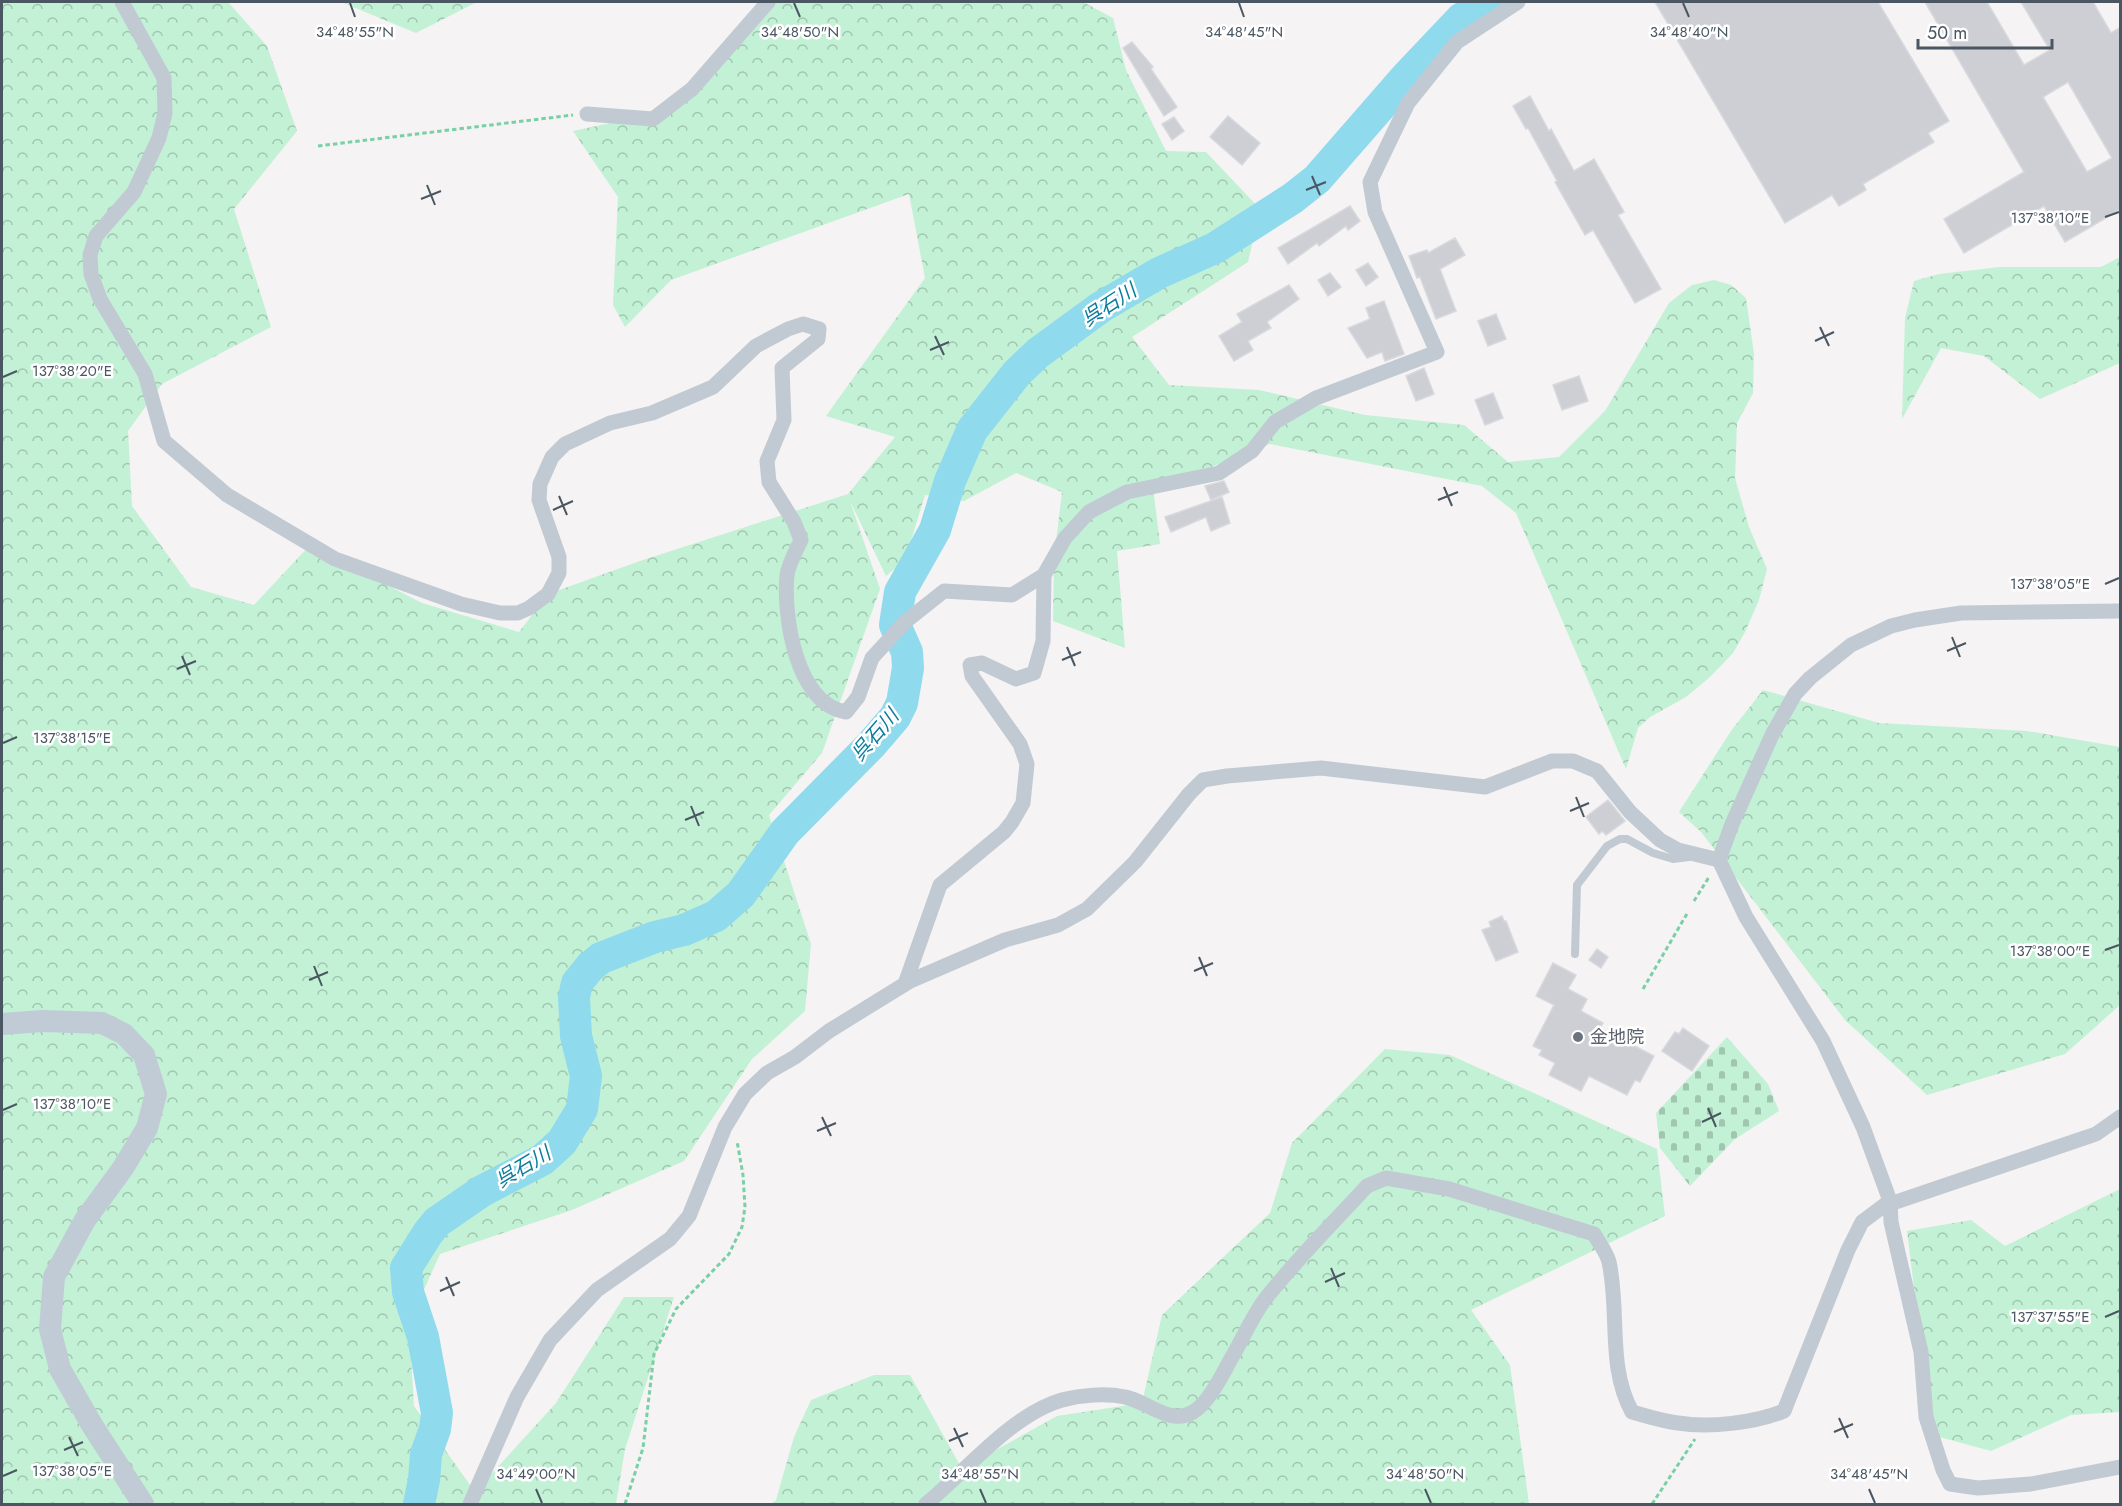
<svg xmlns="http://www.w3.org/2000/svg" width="2122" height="1506" viewBox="0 0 2122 1506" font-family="Jost,'Noto Sans JP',sans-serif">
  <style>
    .forest { fill: url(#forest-crowns) }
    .cemetery { fill: url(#cemetery-stones) }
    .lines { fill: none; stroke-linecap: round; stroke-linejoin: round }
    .river { stroke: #90daee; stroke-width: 32 }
    .building { fill: #cdcfd5; stroke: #d7d9de; stroke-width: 1.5; fill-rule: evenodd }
    .path { stroke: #7ad0a6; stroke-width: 3; stroke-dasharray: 4.5 3; stroke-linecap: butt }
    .lane { stroke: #c1cad2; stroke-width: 8 }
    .street { stroke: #c1cad2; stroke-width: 15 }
    .secondary { stroke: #c1cbd6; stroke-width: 22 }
    .ticks { fill: none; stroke: #4a5661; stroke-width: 2 }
    .worship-dot { fill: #6b7280; stroke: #fff; stroke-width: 2 }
    .labels { text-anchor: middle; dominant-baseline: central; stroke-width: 5; stroke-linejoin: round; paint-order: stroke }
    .worship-label { font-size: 18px; fill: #5b616d; stroke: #fff; text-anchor: start }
    .water-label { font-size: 20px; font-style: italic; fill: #0c7c9b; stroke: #fff }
    .ticks-label { font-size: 15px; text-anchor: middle; fill: #4a5661; stroke: #fff; stroke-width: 5; stroke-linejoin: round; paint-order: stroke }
  </style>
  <defs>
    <pattern id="forest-crowns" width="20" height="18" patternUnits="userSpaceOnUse" patternTransform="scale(1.5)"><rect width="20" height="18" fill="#c3f1d5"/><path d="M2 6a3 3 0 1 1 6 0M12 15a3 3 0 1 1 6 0" fill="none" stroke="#a0c6b0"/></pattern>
    <pattern id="cemetery-stones" width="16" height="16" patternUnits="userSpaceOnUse" patternTransform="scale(1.5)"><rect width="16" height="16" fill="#c3f1d5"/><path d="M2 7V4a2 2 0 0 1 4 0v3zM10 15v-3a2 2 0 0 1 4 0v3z" fill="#a0c6b0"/></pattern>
  </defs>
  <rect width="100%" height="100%" fill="#f5f3f3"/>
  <g class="forest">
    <path d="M2 2H228L267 46 297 131 234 209 271 327 162 384 128 431 132 506 191 587 254 605 310 545 422 603 519 632 548 594 640 561 848 494 895 437 826 416 925 278 909 194 671 280 625 327 613 305 618 197 573 131 662 112 767 2H1083L1113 18 1126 70 1166 151 1206 152 1260 209 1248 262 1132 337 1169 385 1259 390 1365 415 1464 425 1508 462 1559 457 1605 411 1669 303 1692 285 1714 280 1731 285 1746 298 1754 354 1753 393 1737 423 1735 478 1749 527 1767 569 1759 600 1745 632 1733 653 1710 677 1686 697 1650 717 1638 728 1626 769 1516 513 1482 486 1270 444 1201 471 1153 487 1160 544 1117 551 1125 648 1053 621 1054 558 1062 492 1016 473 964 501 925 495 905 560 886 576 850 501 880 589 822 753 769 815 811 944 805 1011 752 1059 684 1161 572 1210 440 1254 409 1323 414 1406 475 1492 556 1403 624 1297H674L625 1449 616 1504H2Z"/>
    <path d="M341 2H477L416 33Z"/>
    <path d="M2120 257V363L2040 399 1984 356 1941 348 1902 419 1905 318 1914 281 1939 274 2000 267H2101Z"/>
    <path d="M1763 690 1879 723 2027 731 2120 747V1005L2065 1054 1927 1095 1845 1020 1701 832 1679 812 1731 731Z"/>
    <path d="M1385 1049 1450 1055 1657 1149 1665 1216 1471 1310 1510 1365 1529 1504H772L776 1500 794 1437 811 1400 874 1375H910L962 1469 1057 1416 1142 1403 1162 1315 1270 1213 1292 1143Z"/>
    <path d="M2120 1189V1412L2071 1415 1991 1451 1932 1435 1907 1231 1971 1220 2005 1246Z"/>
  </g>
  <path class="cemetery" d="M1727 1037 1768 1084 1779 1111 1735 1139 1690 1186 1660 1148 1656 1113Z"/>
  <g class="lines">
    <path class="river" d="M419 1504 424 1480 426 1454 435 1429 437 1413 423 1337 408 1292 406 1268 428 1233 437 1222 482 1191 542 1160 562 1142 582 1109 586 1076 576 1036 574 997 577 983 590 967 601 958 655 937 684 930 716 916 741 894 785 832 871 745 895 717 902 703 908 668 907 652 895 625 900 592 935 530 950 481 972 430 1017 373 1038 353 1101 307 1159 273 1215 248 1293 198 1317 179 1406 77 1461 19 1487 2"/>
  </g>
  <g class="building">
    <path d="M1655 2H1878L1949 121 1928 133 1934 142 1863 184 1866 190 1839 206 1832 195 1785 223Z"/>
    <path d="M1925 2H1987L2024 65 2050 50 2021 2H2093L2111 33 2121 27V209L2065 242 2044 206 1964 253 1944 219 2024 172ZM2068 82 2112 158 2087 172 2043 97Z"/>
    <path d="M1132 42 1153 67 1151 69 1177 107 1164 116 1123 48Z"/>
    <path d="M1530 96 1549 131 1551 129 1574 171 1594 159 1624 212 1618 215 1661 289 1635 303 1593 230 1585 235 1555 182 1557 181 1528 128 1526 129 1513 106Z"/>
    <path d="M1228 116 1260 143 1242 165 1210 137Z"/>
    <path d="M1174 117 1184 131 1172 140 1162 124Z"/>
    <path d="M1350 206 1360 221 1348 230 1346 226 1319 246 1317 243 1288 264 1278 248Z"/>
    <path d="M1455 238 1465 255 1440 269 1456 311 1436 319 1420 277 1417 278 1409 256 1427 250 1428 253Z"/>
    <path d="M1368 263 1378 277 1366 286 1356 270Z"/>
    <path d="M1330 273 1341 287 1328 296 1318 280Z"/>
    <path d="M1289 285 1299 299 1267 322 1271 328 1248 341 1253 350 1234 361 1219 336 1242 322 1237 314Z"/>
    <path d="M1384 301 1404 354 1385 361 1382 352 1367 358 1348 328 1370 319 1366 308Z"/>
    <path d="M1496 314 1506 339 1488 346 1478 321Z"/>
    <path d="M1424 368 1434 394 1416 401 1406 376Z"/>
    <path d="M1579 376 1588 401 1562 410 1553 385Z"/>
    <path d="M1493 393 1503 418 1485 425 1475 400Z"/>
    <path d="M1224 481 1229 492 1211 500 1205 486Z"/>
    <path d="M1222 497 1230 523 1211 531 1206 517 1171 532 1165 517Z"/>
    <path d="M1608 800 1625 821 1606 835 1602 831 1599 834 1586 817Z"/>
    <path d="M1502 916 1504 921H1506L1518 952 1496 961 1482 930 1491 927 1489 922Z"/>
    <path d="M1597 949 1608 957 1601 968 1589 960Z"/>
    <path d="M1553 963 1576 975 1568 989 1587 999 1581 1011 1603 1023 1600 1028 1654 1056 1640 1082 1635 1080 1627 1095 1589 1076 1581 1091 1549 1075 1555 1063 1539 1055 1542 1050 1533 1046 1554 1005 1536 996Z"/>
    <path d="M1683 1028 1709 1046 1692 1071 1662 1051 1675 1032 1679 1034Z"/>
  </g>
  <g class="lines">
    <g class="path">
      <path d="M318 146 573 115"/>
      <path d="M1694 901 1709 877"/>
      <path d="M1643 989 1688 912"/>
      <path d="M625 1504 643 1448 654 1354 676 1309 729 1254 742 1227 745 1207 743 1175 737 1141"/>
      <path d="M1652 1504 1695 1439"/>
    </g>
    <path class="lane" d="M1575 954 1577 885 1607 846 1620 839H1627L1653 853 1673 859 1689 857"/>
    <g class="street">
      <path d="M122 2 164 78 165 113 159 138 134 192 96 236 90 255 91 274 100 299 145 374 164 441 227 495 335 559 461 604 500 613H518L529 608 548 594 559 573V557L539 500 540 484 552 457 565 444 610 423 652 413 713 387 756 346 788 329 803 324 819 329 818 339 782 368 784 420 767 461 769 482 794 522 801 540C796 551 789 563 787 575 783 616 796 704 846 712L858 697 872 658 905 622 944 591 1012 595 1044 575 1065 538 1089 512 1127 492 1219 473 1252 451 1275 422 1316 398 1437 352 1375 212 1370 182 1408 103 1457 42 1518 2"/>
      <path d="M587 114 653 119 692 89 768 2"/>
      <path d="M1719 860 1732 824 1772 735 1795 694 1810 678 1851 645 1891 626 1915 620 1961 613 2120 611"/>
      <path d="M905 984 940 885 1004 832 1012 822 1023 803 1027 764 1020 744 972 676 970 665 982 663 1016 679 1034 673 1043 641 1044 575"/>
      <path d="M1890 1204 2096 1134 2120 1117"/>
      <path d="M470 1504 517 1397 550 1340 597 1290 670 1239 689 1216 725 1127 745 1094 767 1073 795 1057 829 1031 910 981 1005 940 1058 925 1087 909 1135 862 1189 794 1203 780 1227 776 1321 768 1485 787 1552 761H1573L1597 771 1630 812 1660 840 1678 850 1719 860 1746 917 1823 1041 1863 1127 1890 1201 1891 1222 1921 1352 1926 1417 1943 1470 1950 1484 1978 1488 2031 1484 2120 1467"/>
      <path d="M926 1504C965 1472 1012 1414 1062 1400 1081 1395 1106 1393 1125 1397 1147 1401 1170 1426 1193 1412 1209 1403 1223 1373 1232 1357 1243 1338 1253 1315 1266 1298 1297 1259 1333 1223 1367 1186L1386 1178 1449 1189 1594 1234C1599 1243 1607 1253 1609 1262 1620 1312 1607 1367 1632 1412 1647 1416 1662 1421 1678 1423 1709 1428 1755 1423 1784 1411L1848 1250 1862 1222 1890 1201"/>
    </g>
    <path class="secondary" d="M2 1024 43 1021 102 1023 124 1034 144 1055 156 1094 147 1128 123 1168 85 1220 54 1277 50 1329 60 1369 92 1425 143 1504"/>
  </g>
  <path class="ticks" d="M350 3 355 17M794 3 800 17M1239 3 1244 17M1683 3 1689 17M1312 176 1320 195M427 185 435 205M1306 190 1326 182M421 199 441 191M2105 217 2119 212M1820 327 1829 346M935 336 944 355M1815 341 1834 332M930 350 949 342M3 377 17 371M1444 487 1452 506M559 496 567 515M1438 500 1458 492M553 510 573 501M2105 584 2119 578M1952 637 1960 657M1067 647 1075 666M1947 651 1966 643M182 656 190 675M1062 660 1081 652M177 669 196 661M3 743 17 737M1576 797 1584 817M691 806 699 826M1570 811 1589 803M685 820 704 812M2105 950 2119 945M1199 957 1207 976M314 966 322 986M1194 971 1213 963M309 980 328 972M1708 1108 1716 1127M3 1110 17 1104M822 1117 831 1136M1702 1122 1721 1113M817 1131 836 1123M1331 1268 1339 1287M446 1277 454 1296M1325 1282 1345 1273M440 1291 460 1282M2105 1317 2119 1311M1839 1418 1848 1438M954 1428 963 1447M1834 1432 1853 1424M69 1437 78 1456M949 1441 968 1433M64 1450 83 1442M3 1476 17 1470M536 1489 542 1503M980 1489 986 1503M1425 1489 1431 1503M1869 1489 1875 1503"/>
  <circle class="worship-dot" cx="1578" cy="1037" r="6"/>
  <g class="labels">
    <g class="worship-label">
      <text x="1590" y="1037">金地院</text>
    </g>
    <g class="water-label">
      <text transform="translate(1109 305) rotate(-33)">呉石川</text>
      <text transform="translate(875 735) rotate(-49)">呉石川</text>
      <text transform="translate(523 1167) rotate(-31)">呉石川</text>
    </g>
  </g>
  <g class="ticks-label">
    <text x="355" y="37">34°48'55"N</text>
    <text x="800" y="37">34°48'50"N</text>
    <text x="1244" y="37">34°48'45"N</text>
    <text x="1689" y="37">34°48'40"N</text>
    <text x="2050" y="223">137°38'10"E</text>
    <text x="72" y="376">137°38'20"E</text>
    <text x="2050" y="589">137°38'05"E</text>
    <text x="72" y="743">137°38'15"E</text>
    <text x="2050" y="956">137°38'00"E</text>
    <text x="72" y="1109">137°38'10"E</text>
    <text x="2050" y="1322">137°37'55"E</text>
    <text x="72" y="1476">137°38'05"E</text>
    <text x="536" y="1479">34°49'00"N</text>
    <text x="980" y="1479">34°48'55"N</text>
    <text x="1425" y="1479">34°48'50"N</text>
    <text x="1869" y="1479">34°48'45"N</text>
  </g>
  <rect width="2122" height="1506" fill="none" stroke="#4a5661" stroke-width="6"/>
  <path d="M1918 39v9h134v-9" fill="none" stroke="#4a5661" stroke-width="3"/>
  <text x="1927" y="39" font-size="18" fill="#4a5661" stroke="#ffffff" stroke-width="4.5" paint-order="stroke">50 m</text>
</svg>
